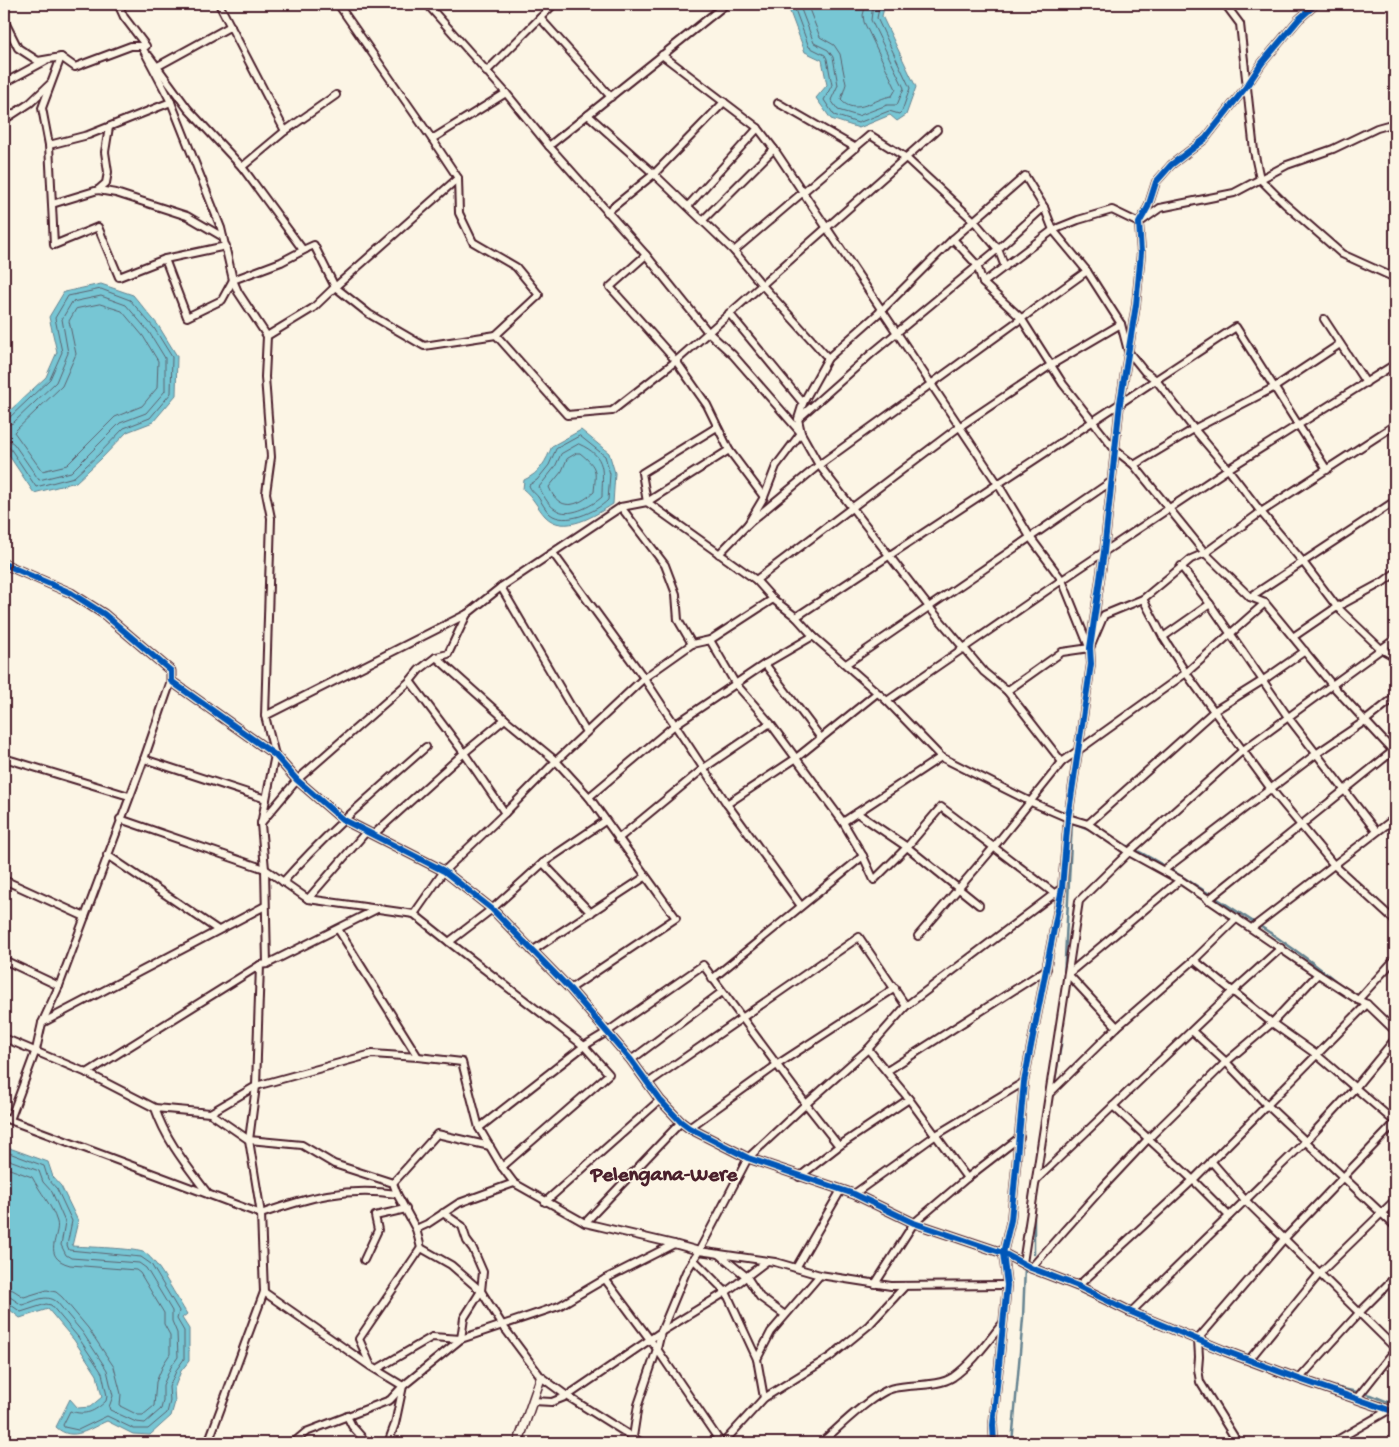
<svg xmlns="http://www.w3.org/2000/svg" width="1399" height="1447" viewBox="0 0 1399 1447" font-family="'Gochi Hand',sans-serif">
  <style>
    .water { fill: #77c6d4; stroke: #658390 }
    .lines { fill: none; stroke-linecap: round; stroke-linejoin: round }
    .shore { stroke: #5c626f; stroke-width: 1 }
    .stream { stroke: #658390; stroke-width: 2.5 }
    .minor-casing { stroke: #4a1f2b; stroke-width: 10 }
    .tertiary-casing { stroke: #4a1f2b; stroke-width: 11 }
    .minor { stroke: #fcf5e5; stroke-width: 6 }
    .tertiary { stroke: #fcf5e5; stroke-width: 8 }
    .cycleway-casing { stroke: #fcf5e5; stroke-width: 9 }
    .cycleway { stroke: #0057b8; stroke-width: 6 }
    .labels { text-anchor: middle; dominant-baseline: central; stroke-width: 4; stroke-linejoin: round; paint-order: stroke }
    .district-label { font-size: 21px; font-weight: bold; fill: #4a1f2b; stroke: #fcf5e5 }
  </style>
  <rect width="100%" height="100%" fill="#fcf5e5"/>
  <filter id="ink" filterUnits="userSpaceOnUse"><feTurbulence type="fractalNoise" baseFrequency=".02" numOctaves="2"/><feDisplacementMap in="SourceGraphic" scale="10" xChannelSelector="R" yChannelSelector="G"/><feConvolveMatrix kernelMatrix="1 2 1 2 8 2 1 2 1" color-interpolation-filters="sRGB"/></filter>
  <g filter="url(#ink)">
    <g class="water">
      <path d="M787 4H885L882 16 916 87 906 115 897 121 890 115 859 128 831 119 816 98 827 85 822 60 805 52Z"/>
      <path d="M101 284 133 295 158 325 177 356 176 395 153 422 127 432 101 459 76 482 34 493 4 448V416L46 377 57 352 49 317 64 292Z"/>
      <path d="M581 430 609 453 615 473 613 504C596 515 564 536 545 516 537 507 533 497 523 489L524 480C540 473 546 461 552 446Z"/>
      <path d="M4 1146 48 1162 53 1177 61 1186 78 1221 72 1246C85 1247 137 1248 145 1253 158 1261 178 1300 187 1314L182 1318 189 1329V1361L181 1371 174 1389 175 1402 171 1416 150 1435 133 1434 107 1421C90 1428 73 1443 56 1427L70 1399 78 1408 90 1407 102 1397 97 1375 74 1340 48 1309 20 1318 4 1305Z"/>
    </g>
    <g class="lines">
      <g class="shore">
        <path d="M793 4 809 47 825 55 827 59 832 85 824 100 834 115 858 123 889 111 899 114 902 111 910 88 877 18 880 4"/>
        <path d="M799 4 814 43 828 50 833 57 838 85 831 100 838 110 858 116 887 105H897L904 88 871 20 873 4"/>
        <path d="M807 4 820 37 834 45 840 54 846 84 841 100C856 117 875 98 892 96L896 89 864 22 863 15 866 4"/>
        <path d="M100 304 122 311 143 336 158 361 157 388 142 406 115 417 67 465 42 471 14 432 62 386 76 354 69 321 76 309Z"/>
        <path d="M4 419 9 418 50 379 62 352 55 318 68 296 101 289 130 300 154 328 172 357 171 393 150 418 124 428 98 455 74 477 36 487 10 448 4 446"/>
        <path d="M4 426 13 423 56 382 68 353 62 319 72 302 101 296 126 305 149 332 165 358V391L146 413 120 423 71 472 39 480 14 444 9 440H4"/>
        <path d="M580 436 605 456 610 474 608 500C596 512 565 526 550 514 545 509 542 503 538 497 535 493 530 490 529 485L537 480 549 465 556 449Z"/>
        <path d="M579 444C608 457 602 471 602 497 592 506 568 519 555 509 548 505 542 493 539 487L555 467 561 454Z"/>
        <path d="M577 453H580C598 468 596 470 594 492 577 507 559 512 549 487L562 471 567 459Z"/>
        <path d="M4 1151 44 1166 48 1179 57 1189 72 1221 67 1245 69 1250 141 1257 151 1264 179 1311 177 1319 184 1331V1359L177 1369 169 1387 170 1401 167 1413 148 1429H134L107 1416 78 1430 64 1427 63 1425 70 1411C86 1416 94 1412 106 1401L107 1396 102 1373 78 1337 51 1305 46 1304 21 1312 8 1303 4 1302"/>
        <path d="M4 1158 39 1171 43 1182 52 1192 65 1222 61 1245 66 1255 71 1258 139 1263 146 1268 172 1311V1321L177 1333 178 1357 171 1367 163 1385V1401L161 1409 145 1423 136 1422 110 1410 109 1407 113 1396 107 1370 83 1333 57 1302C46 1293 34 1302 22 1305L10 1297 4 1296"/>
        <path d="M4 1167 32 1177C40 1192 52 1205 57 1222 61 1235 40 1257 70 1265L136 1270 140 1273 164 1313V1324L170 1335V1354L164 1363 156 1382 154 1406 143 1415H138L120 1406 121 1394 114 1367 88 1328 62 1297 56 1292 47 1290 24 1297 13 1290 4 1288"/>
      </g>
      <g class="stream">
        <path d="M1119 842C1149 855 1181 876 1208 893 1256 923 1300 951 1343 987"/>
        <path d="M1064 978 1072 822 1096 832"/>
        <path d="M1054 1085 1061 1045 1062 1031"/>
        <path d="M1034 1213V1254"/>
        <path d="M1068 1286 1104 1303"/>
        <path d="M1334 1387 1371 1395 1395 1405"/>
        <path d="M1012 1443 1023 1318 1025 1267"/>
      </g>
      <g class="minor-casing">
        <g id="minor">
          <path d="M118 4 124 17 146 46 142 47 171 102 221 228 233 280 238 292 267 336 265 377 271 457 266 493 271 518 265 716 275 755 261 824 265 869 267 964 260 965 256 1086 249 1140 261 1214 264 1292 208 1443"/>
          <path d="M219 4 285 131"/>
          <path d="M338 4 432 139 458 178 459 213 473 242 516 267 539 295 496 335"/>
          <path d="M427 4 506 93 549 146 646 255 708 332 733 355 801 433 819 465 929 607 984 672 1007 691 1062 762"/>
          <path d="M1225 4 1240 24 1254 151 1260 179 1285 204 1342 254 1395 278"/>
          <path d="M540 18 611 97"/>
          <path d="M4 20 18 48 38 61 61 57 75 67 131 46H144"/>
          <path d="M662 55 758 128 774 149 998 484 1030 537 1062 580 1089 647"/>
          <path d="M149 56 188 109 242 167 303 250 314 245 335 287 369 314 424 346 496 335 567 415 612 411 676 361 937 130"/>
          <path d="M61 57 42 108 49 145 54 245 98 227 119 277 165 259 187 317 222 300 233 280 281 262 306 249"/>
          <path d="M158 66 231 26"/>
          <path d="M486 72 554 4"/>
          <path d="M4 83 45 61"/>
          <path d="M778 103 856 148"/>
          <path d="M588 115 654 174 734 251 762 285 828 358"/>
          <path d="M4 120 30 103 50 84"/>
          <path d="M432 139 506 93"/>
          <path d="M49 145 88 135 171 102"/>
          <path d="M549 146 725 5 724 4"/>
          <path d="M242 167 285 131 336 95"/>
          <path d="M98 190 106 183 108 172 105 152 109 127"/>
          <path d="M52 204 98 190 116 193 187 216 223 237"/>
          <path d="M688 206 758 128"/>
          <path d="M607 212 654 174 724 102"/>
          <path d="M703 220 774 149"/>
          <path d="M953 239 977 265 983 283 1021 318 1063 384 1115 450 1134 465 1205 553 1250 597 1265 603 1333 686 1395 753"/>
          <path d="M734 251 870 135 905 157 974 221 998 249 1005 267"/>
          <path d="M646 255 610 287 676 361 707 405 729 450 764 497"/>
          <path d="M165 259 226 246"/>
          <path d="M983 283 1053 230 1078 220 1112 210 1139 223 1160 208 1234 193 1287 165 1333 149 1377 128 1395 123"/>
          <path d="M729 313 803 403"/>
          <path d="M1324 319 1366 383"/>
          <path d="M267 336 313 308 335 287 458 178"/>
          <path d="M799 418 871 354 998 249 1044 207"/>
          <path d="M717 427 642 473 647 502 756 580 773 599 796 617 813 636 887 701 941 757 1031 802 1068 818 1088 824 1129 852 1180 880 1318 974 1358 1000 1367 1004 1395 1031"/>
          <path d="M1134 465 1194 429 1275 387 1340 344"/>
          <path d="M621 507 665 565 676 594 678 620 692 644"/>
          <path d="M748 524 764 497 776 466 801 433 798 419 803 403 828 358 881 311 953 239 1025 176 1044 207 1053 230 1087 271 1121 324 1128 351 1144 371 1156 380 1194 429 1228 469 1261 512 1303 562 1337 607 1381 649 1395 657"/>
          <path d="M553 553 644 678 727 804 801 906"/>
          <path d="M719 554 748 524 819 465 1087 271"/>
          <path d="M1181 566 1210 604 1288 717 1376 831"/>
          <path d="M756 580 959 427 1051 365 1121 324"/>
          <path d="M501 587 586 732"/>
          <path d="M1250 597 1395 501"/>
          <path d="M1143 599 1163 637 1186 673 1271 789 1333 864 1395 921"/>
          <path d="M796 617 1236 327 1327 470"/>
          <path d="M1163 637 1210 604"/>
          <path d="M1293 637 1337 607 1383 582 1395 573"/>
          <path d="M710 640 735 683 770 723 843 822 863 856 874 880 907 847 941 807 1055 894"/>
          <path d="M765 664 821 738"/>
          <path d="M846 664 1112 481"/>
          <path d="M410 681 464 753 505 813"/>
          <path d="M1007 691 1062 652 1090 648 1104 615 1143 599 1191 559 1205 553 1261 512 1395 425"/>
          <path d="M887 701 1062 580 1228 469 1395 364"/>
          <path d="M265 716 467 614"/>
          <path d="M4 758 129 796"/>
          <path d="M144 759 266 799"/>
          <path d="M589 797 676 724 765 664 813 636"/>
          <path d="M727 804 795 759 877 693"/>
          <path d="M857 813 907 847 979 905"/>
          <path d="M120 819 265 869 308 899 414 914 449 942 584 1046 609 1074 502 1167"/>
          <path d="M843 822 941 757"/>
          <path d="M261 823 297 780 410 681 419 670 436 657"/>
          <path d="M1088 824 1214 711 1262 681 1305 651"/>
          <path d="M374 834 464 753 505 719"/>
          <path d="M618 839 704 768 770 723"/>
          <path d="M107 855 218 930"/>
          <path d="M543 863 591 913"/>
          <path d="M1164 870 1316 754 1365 721 1395 697"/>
          <path d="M4 880 85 917"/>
          <path d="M283 882C327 832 376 791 426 747"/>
          <path d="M308 899 366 832"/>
          <path d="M1208 900 1393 751"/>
          <path d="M414 914 444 871 505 813 556 761 644 678 692 644 710 640 773 599"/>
          <path d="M1252 928 1395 818"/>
          <path d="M338 929 418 1057"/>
          <path d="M918 936 994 847 1062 762 1186 673 1265 603"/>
          <path d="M449 942 492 909 543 863 605 821"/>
          <path d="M532 951 645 877"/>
          <path d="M4 960 59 986"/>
          <path d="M1194 960 1272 1023 1317 1055 1395 1122"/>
          <path d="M267 964 379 908"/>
          <path d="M712 979 863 856"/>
          <path d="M570 989 676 918 589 797 556 761 505 719 436 657 448 654 467 614 501 587 621 507 647 502 729 450"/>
          <path d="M1358 1000 1395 959"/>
          <path d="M42 1023 265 906"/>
          <path d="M1117 1027 1068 974 1180 880"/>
          <path d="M1192 1031 1226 1062 1266 1104 1395 1226"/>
          <path d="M4 1038 87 1073 155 1108 210 1113 249 1140 302 1145 334 1164 393 1183 397 1194 416 1229 421 1248 451 1265 481 1291 503 1326 541 1377 567 1396 642 1443"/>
          <path d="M868 1049 909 1099 967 1178"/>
          <path d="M631 1060 722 992"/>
          <path d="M887 1071 1047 969"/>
          <path d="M87 1073 260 965"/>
          <path d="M648 1083 859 937 906 1006"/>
          <path d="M1050 1093 1117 1027 1194 960 1237 918"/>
          <path d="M1113 1106 1193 1180 1229 1216"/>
          <path d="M155 1108C166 1141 188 1167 208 1194"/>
          <path d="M210 1113 256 1086 372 1054 418 1057 462 1062 479 1128 502 1167 514 1183 585 1223 674 1244 699 1251 775 1262 820 1275 891 1286 1007 1285"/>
          <path d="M4 1118 261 1214C309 1197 345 1187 397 1194"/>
          <path d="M10 1120 36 1050 42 1023 59 986 144 759 171 681"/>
          <path d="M479 1128 584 1046 607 1032 703 965 806 1104 839 1146"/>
          <path d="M689 1128 778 1064 895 988"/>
          <path d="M1211 1161 1245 1200 1395 1348"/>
          <path d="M799 1177 839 1146 909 1099"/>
          <path d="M1037 1179 1233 991 1281 948"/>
          <path d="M393 1183 437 1134 490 1146"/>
          <path d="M854 1194 936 1135 1024 1082"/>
          <path d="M545 1202 660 1100"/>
          <path d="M585 1223 681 1122"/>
          <path d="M416 1229 427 1224 459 1203 514 1183"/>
          <path d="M719 1254 747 1277 760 1297 785 1315"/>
          <path d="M693 1259 726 1292 757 1359 764 1398"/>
          <path d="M364 1260 378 1230 375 1216 406 1209"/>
          <path d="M1023 1263 1079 901 1129 852 1242 751 1395 639"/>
          <path d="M796 1268 841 1190"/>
          <path d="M1031 1268 1104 1186 1148 1139 1226 1062 1272 1023 1318 974"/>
          <path d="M605 1279 657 1349 721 1443"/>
          <path d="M875 1284 914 1223 967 1178 1020 1137"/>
          <path d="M1078 1286 1193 1180 1367 1004"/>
          <path d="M264 1292 370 1366 403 1386 390 1400 306 1432 293 1443"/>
          <path d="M1131 1312 1306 1141 1355 1088 1395 1039"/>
          <path d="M757 1359 771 1332 820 1275"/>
          <path d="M1249 1360 1320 1273 1395 1200"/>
          <path d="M370 1364 359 1339 421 1248"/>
          <path d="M377 1369 432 1337 461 1339 464 1318 481 1291 483 1272 473 1249 467 1241 462 1226 443 1213"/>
          <path d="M1299 1379 1359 1313 1395 1277"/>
          <path d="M1357 1398 1395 1350"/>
          <path d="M533 1401 552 1402 567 1396 661 1332 726 1292 767 1261"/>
          <path d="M347 1416 352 1426 367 1443"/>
          <path d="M633 1437 638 1405 657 1349 661 1332 686 1272 699 1251 748 1158 806 1104 868 1049 906 1006 1062 888"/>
          <path d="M388 1443 395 1424 403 1386 461 1339 559 1306 605 1279 674 1244"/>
          <path d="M723 1443 764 1398 830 1357 869 1325 905 1286"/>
          <path d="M821 1443C837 1429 874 1392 894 1388 910 1384 938 1387 953 1377 973 1363 988 1341 1003 1323"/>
          <path d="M994 1443 993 1425 1007 1285 1003 1253 1011 1220 1024 1082 1062 888 1068 818 1091 664 1090 648 1104 552 1120 403 1136 305 1141 253 1139 223 1148 207 1156 182 1171 165 1205 139 1246 87 1262 63 1299 19 1316 4"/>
          <path d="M1238 1443 1200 1382 1198 1369 1199 1357 1198 1339 1284 1239 1395 1123"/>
          <path d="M1332 1443 1389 1410"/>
        </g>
      </g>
      <g class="tertiary-casing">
        <g id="tertiary">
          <path d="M4 564 71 593 104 614 171 671V681L275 755 297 780 342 819 444 871 492 909 570 989 631 1060 660 1100 681 1122 689 1128 748 1158 854 1194 914 1223 1003 1253 1031 1268 1078 1286 1131 1312 1225 1351 1299 1379 1395 1412"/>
          <path d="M518 1443 541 1377"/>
        </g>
      </g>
      <use href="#minor" class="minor"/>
      <use href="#tertiary" class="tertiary"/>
      <g class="cycleway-casing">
        <g id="cycleway">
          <path d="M4 564 71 593 104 614 171 671V681L275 755 297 780 342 819 444 871 492 909 570 989 631 1060 660 1100 681 1122 689 1128 748 1158 854 1194 914 1223 1003 1253 1031 1268 1078 1286 1131 1312 1225 1351 1299 1379 1395 1412"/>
          <path d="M994 1443 993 1425 1007 1285 1003 1253 1011 1220 1024 1082 1062 888 1068 818 1091 664 1090 648 1104 552 1120 403 1136 305 1141 253 1139 223 1148 207 1156 182 1171 165 1205 139 1246 87 1262 63 1299 19 1316 4"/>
        </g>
      </g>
      <use href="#cycleway" class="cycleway"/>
    </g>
  </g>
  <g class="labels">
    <g class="district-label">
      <text x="664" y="1176">Pelengana-Were</text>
    </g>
  </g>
  <rect width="1399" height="1447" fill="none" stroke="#fcf5e5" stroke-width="20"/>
  <rect x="10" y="10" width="1379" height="1427" fill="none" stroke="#4a1f2b" stroke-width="2" filter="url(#ink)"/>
</svg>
